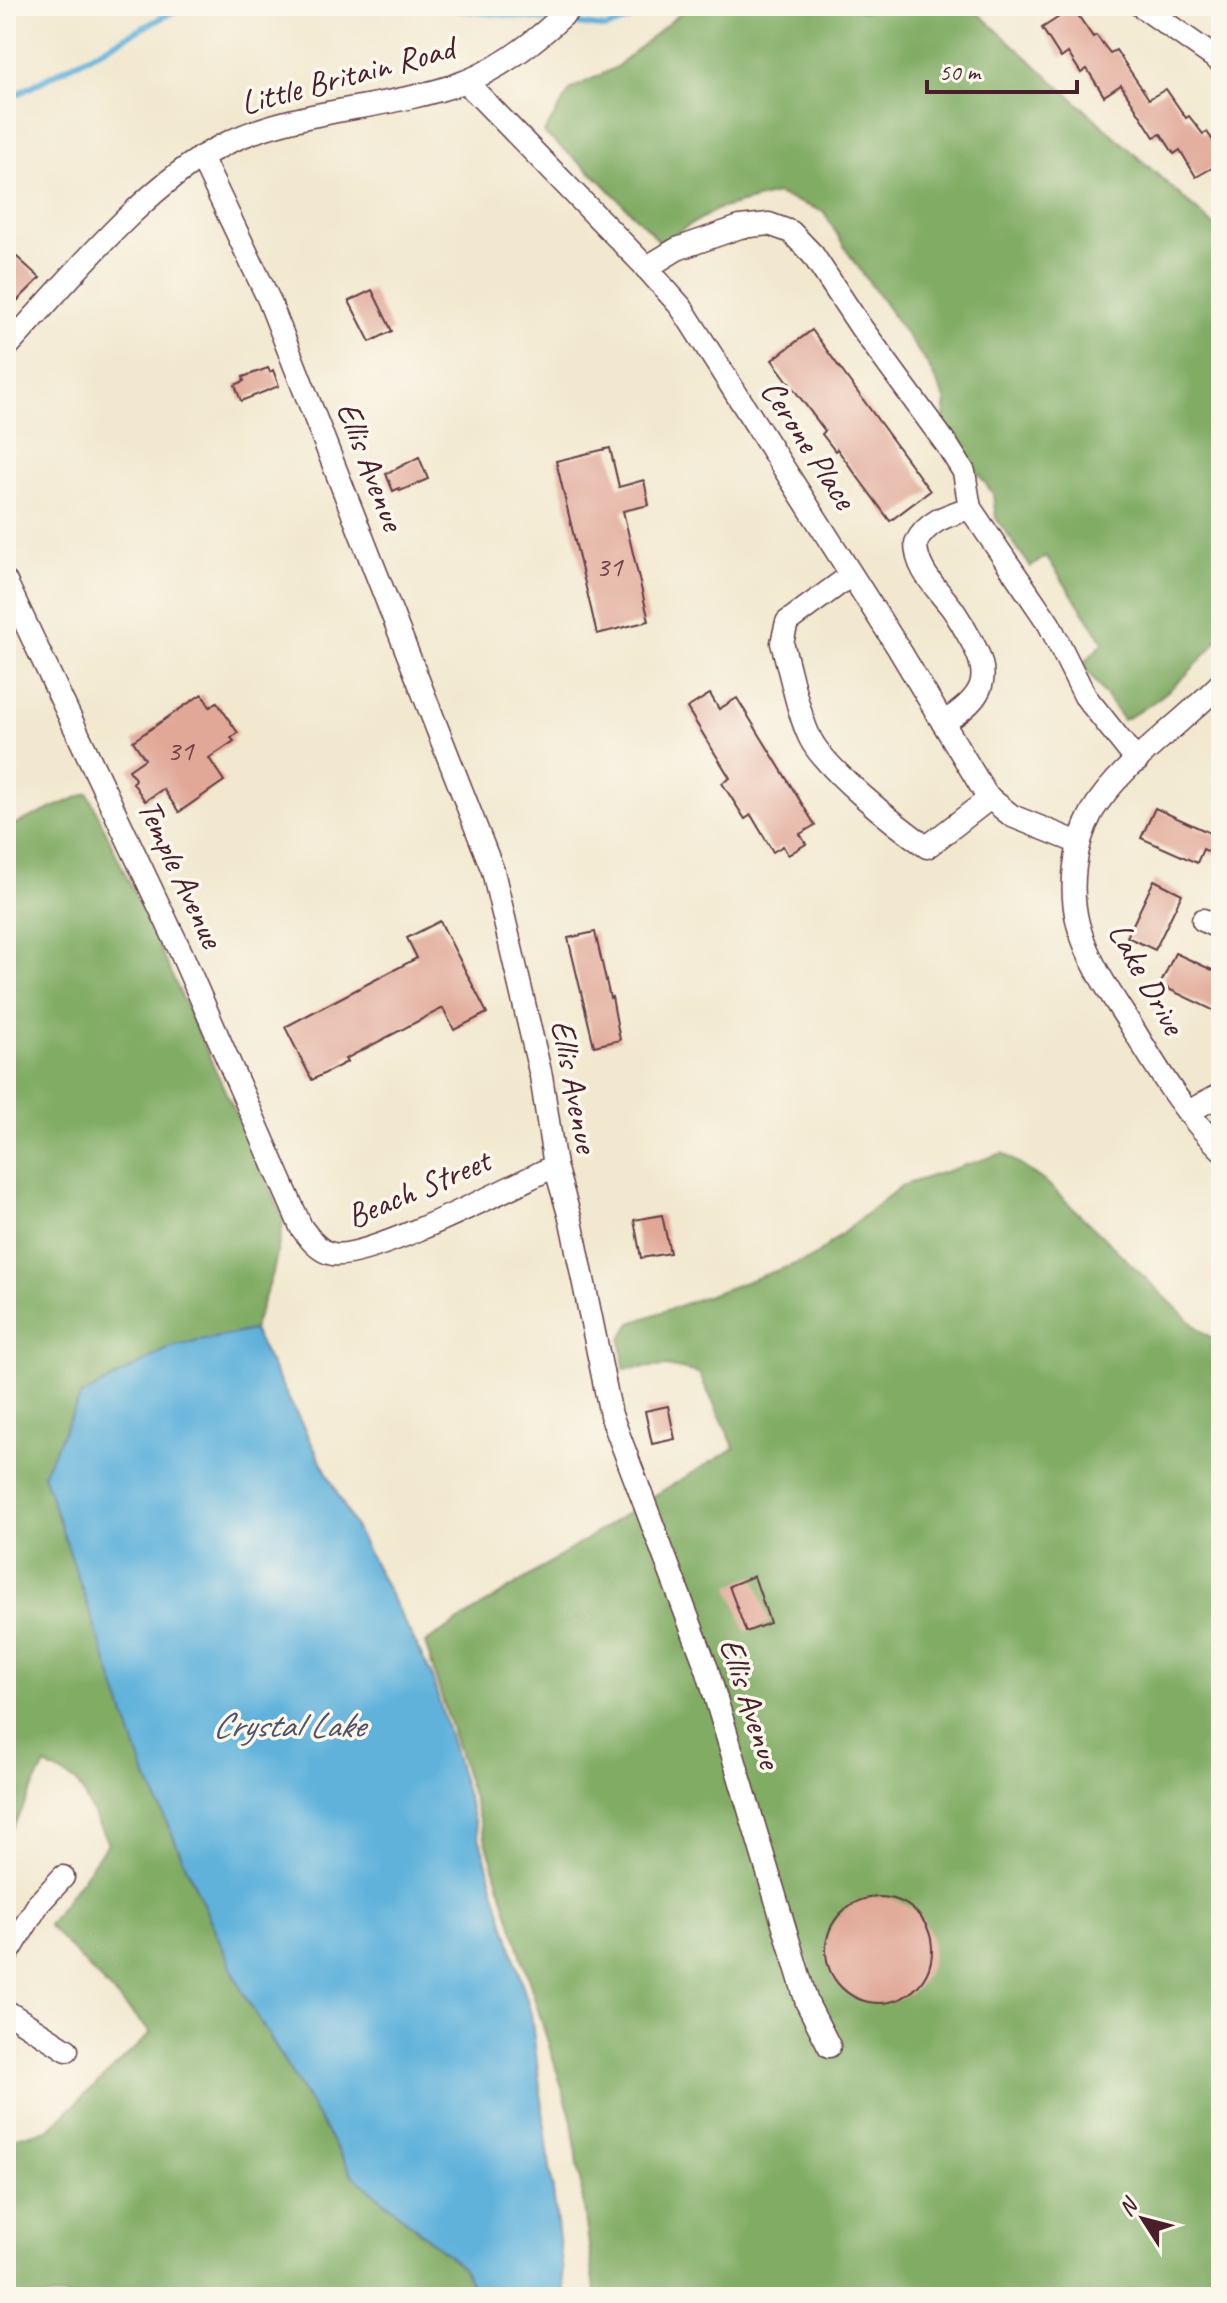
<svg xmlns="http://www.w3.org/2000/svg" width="1227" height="2303" viewBox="0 0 1227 2303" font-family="Caveat,sans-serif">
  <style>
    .forest { fill: #80ac63; stroke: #656647; stroke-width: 2 }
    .water { fill: #60b2db; stroke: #556883; stroke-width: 2 }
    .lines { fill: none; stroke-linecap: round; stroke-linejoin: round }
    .stream { stroke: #60b2db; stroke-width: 6 }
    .building { fill: #e1a897 }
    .minor-casing { stroke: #633d44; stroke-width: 25 }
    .minor { stroke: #fff; stroke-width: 22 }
    .labels { text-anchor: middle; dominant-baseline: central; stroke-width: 7; stroke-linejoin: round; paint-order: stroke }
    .number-label { font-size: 30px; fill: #704146 }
    .street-label { font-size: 34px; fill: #4a1f2b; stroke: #fbf7ec }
    .water-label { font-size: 36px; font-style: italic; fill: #525269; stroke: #fbf7ec }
  </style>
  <rect width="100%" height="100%" fill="#fbf7ec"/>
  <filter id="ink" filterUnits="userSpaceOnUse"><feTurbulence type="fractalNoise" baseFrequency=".0125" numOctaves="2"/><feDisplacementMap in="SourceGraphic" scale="16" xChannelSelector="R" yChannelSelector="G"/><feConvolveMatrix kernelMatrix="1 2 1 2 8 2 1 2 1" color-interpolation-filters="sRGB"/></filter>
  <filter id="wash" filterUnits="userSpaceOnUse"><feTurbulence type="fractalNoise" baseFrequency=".006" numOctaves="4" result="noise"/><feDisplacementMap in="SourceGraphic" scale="32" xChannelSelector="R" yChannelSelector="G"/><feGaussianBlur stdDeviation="1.8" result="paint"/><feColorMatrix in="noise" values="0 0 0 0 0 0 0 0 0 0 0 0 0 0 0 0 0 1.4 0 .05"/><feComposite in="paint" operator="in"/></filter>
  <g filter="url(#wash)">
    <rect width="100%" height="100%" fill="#f2e8cf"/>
    <g class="forest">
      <path d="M689 6H845L865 12 880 6H970L1221 232V636C1194 670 1163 701 1123 720L1083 664 1104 642 1046 556 1031 567 996 518 993 494 943 424 946 401 928 365 849 254 823 211 776 194 718 209 660 242 599 179 544 133 571 89 615 68Z"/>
      <path d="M88 793 284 1219 273 1273 253 1330 171 1347 143 1769 242 1991 352 2174 463 2268 477 2297H6V2139L48 2130 151 2033 48 1925 108 1843 77 1782 45 1765 6 1840V828Z"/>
      <path d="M1003 1153 1047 1183 1197 1328 1221 1344V2297H596L572 2120 425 1643 660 1492 735 1448 699 1373 667 1366 624 1369 621 1339 631 1323 812 1258 901 1186Z"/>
    </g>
    <path class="water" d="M253 1330 431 1674 531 2014 566 2297H477L463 2268 352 2174 242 1991 143 1769 43 1474 81 1396 171 1347Z"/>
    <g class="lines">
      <g class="stream">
        <path d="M426 6 549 20"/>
        <path d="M564 22 606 28 666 6"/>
        <path d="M6 100 184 6"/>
      </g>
    </g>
    <g id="blocks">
      <g class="building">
        <path d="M1073 8 1093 37 1096 35 1110 53 1116 50 1149 99 1166 89 1186 118 1189 116 1203 134 1207 132 1221 152V163L1196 177 1180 150 1174 154 1161 134 1154 137 1121 85 1104 96 1087 69 1081 73 1068 53 1061 58 1042 28Z"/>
        <path d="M6 247 40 278 6 312Z"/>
        <path d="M372 290 392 331 370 342 349 301Z"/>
        <path d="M812 330 930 491 890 521 837 449 835 451 822 434 825 431 772 360Z"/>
        <path d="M268 368 270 372 273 370 279 386 241 401 235 385 244 381 243 377Z"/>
        <path d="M610 448 619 487 644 480 649 505 623 511 649 621 597 634 556 461Z"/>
        <path d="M419 457 428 479 400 491 399 488 393 491 386 474Z"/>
        <path d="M202 694 210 707 217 702 238 733 231 738 234 741 209 758 224 781 179 812 163 789 145 801 133 783 135 779 129 770 145 759 133 741Z"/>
        <path d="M710 694 719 709 737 698 815 825 800 834 806 844 788 855 783 846 773 852 751 815 745 819 722 783 730 778 687 708Z"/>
        <path d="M1155 808 1221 838V857L1203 849 1197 863 1141 838Z"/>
        <path d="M1154 880 1182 894 1155 950 1127 937Z"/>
        <path d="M440 921 487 1013 454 1030 443 1008 345 1059 347 1062 312 1080 285 1027 417 958 407 938Z"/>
        <path d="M595 932 610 998 612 997 620 1040 594 1046 568 938Z"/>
        <path d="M1175 953 1221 974V1014L1160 985Z"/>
        <path d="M662 1215 670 1253 641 1258 634 1220Z"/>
        <path d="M668 1406 675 1439 652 1444 645 1411Z"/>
        <path d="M754 1576 770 1623 746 1632 729 1586Z"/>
        <circle cx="879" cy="1950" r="53"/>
      </g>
    </g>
  </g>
  <g filter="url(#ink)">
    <use href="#blocks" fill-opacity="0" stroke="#633d44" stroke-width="2"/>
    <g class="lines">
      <g class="minor-casing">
        <g id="minor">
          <path d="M1141 6 1221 62"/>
          <path d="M466 82 642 263 681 307 897 646 987 796 1012 816 1079 843"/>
          <path d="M201 157 269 300 493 871 541 1076 555 1166 571 1221 611 1415 707 1669 807 2003 829 2046"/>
          <path d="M646 268 677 249 740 227 769 224 791 232 813 255 860 326 947 445 964 472 970 508 1049 624 1085 696 1137 761"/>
          <path d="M6 348C65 285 146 183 223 145 298 107 386 111 464 82 505 67 542 36 573 6"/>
          <path d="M851 575 787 622 782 643C790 670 798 714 810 738 824 768 898 827 927 847L990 798"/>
          <path d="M6 582 179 948 301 1227C309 1238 319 1252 333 1254 367 1261 516 1184 555 1166"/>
          <path d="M1221 683C1183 723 1119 766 1092 812 1074 845 1069 888 1078 924 1088 962 1111 994 1132 1027 1158 1070 1184 1114 1221 1149"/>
          <path d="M943 723C986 696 994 677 967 633 961 622 955 611 947 602 933 584 916 568 916 543 927 521 948 515 970 508"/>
          <path d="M1203 920 1221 929"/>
          <path d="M1188 1112 1221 1094"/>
          <path d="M6 1957 39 1903 63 1877"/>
          <path d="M6 2011 67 2050"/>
        </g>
      </g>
      <use href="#minor" class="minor"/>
    </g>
  </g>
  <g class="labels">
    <g class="number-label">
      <text x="609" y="566">31</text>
      <text x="180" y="750">31</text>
    </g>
    <g class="street-label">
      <text transform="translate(347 75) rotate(-15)">Little Britain Road</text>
      <text transform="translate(809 444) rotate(57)">Cerone Place</text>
      <text transform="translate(371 466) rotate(69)">Ellis Avenue</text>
      <text transform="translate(181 873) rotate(65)">Temple Avenue</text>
      <text transform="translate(1147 978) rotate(61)">Lake Drive</text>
      <text transform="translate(575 1086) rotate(79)">Ellis Avenue</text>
      <text transform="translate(418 1188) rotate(-23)">Beach Street</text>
      <text transform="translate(751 1703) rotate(72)">Ellis Avenue</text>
    </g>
    <g class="water-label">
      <text x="288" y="1725">Crystal Lake</text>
    </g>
  </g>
  <rect width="1227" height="2303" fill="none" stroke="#fbf7ec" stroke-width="32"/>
  <g transform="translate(1143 2219) rotate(306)" stroke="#fbf7ec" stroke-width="6" paint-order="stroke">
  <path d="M0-6L14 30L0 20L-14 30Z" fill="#4a1f2b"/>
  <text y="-12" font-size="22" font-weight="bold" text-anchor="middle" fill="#4a1f2b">N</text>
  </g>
  <path d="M927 80v12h150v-12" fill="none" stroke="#4a1f2b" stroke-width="4"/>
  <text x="939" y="80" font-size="24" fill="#4a1f2b" stroke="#fbf7ec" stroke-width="6" paint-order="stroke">50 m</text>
</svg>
